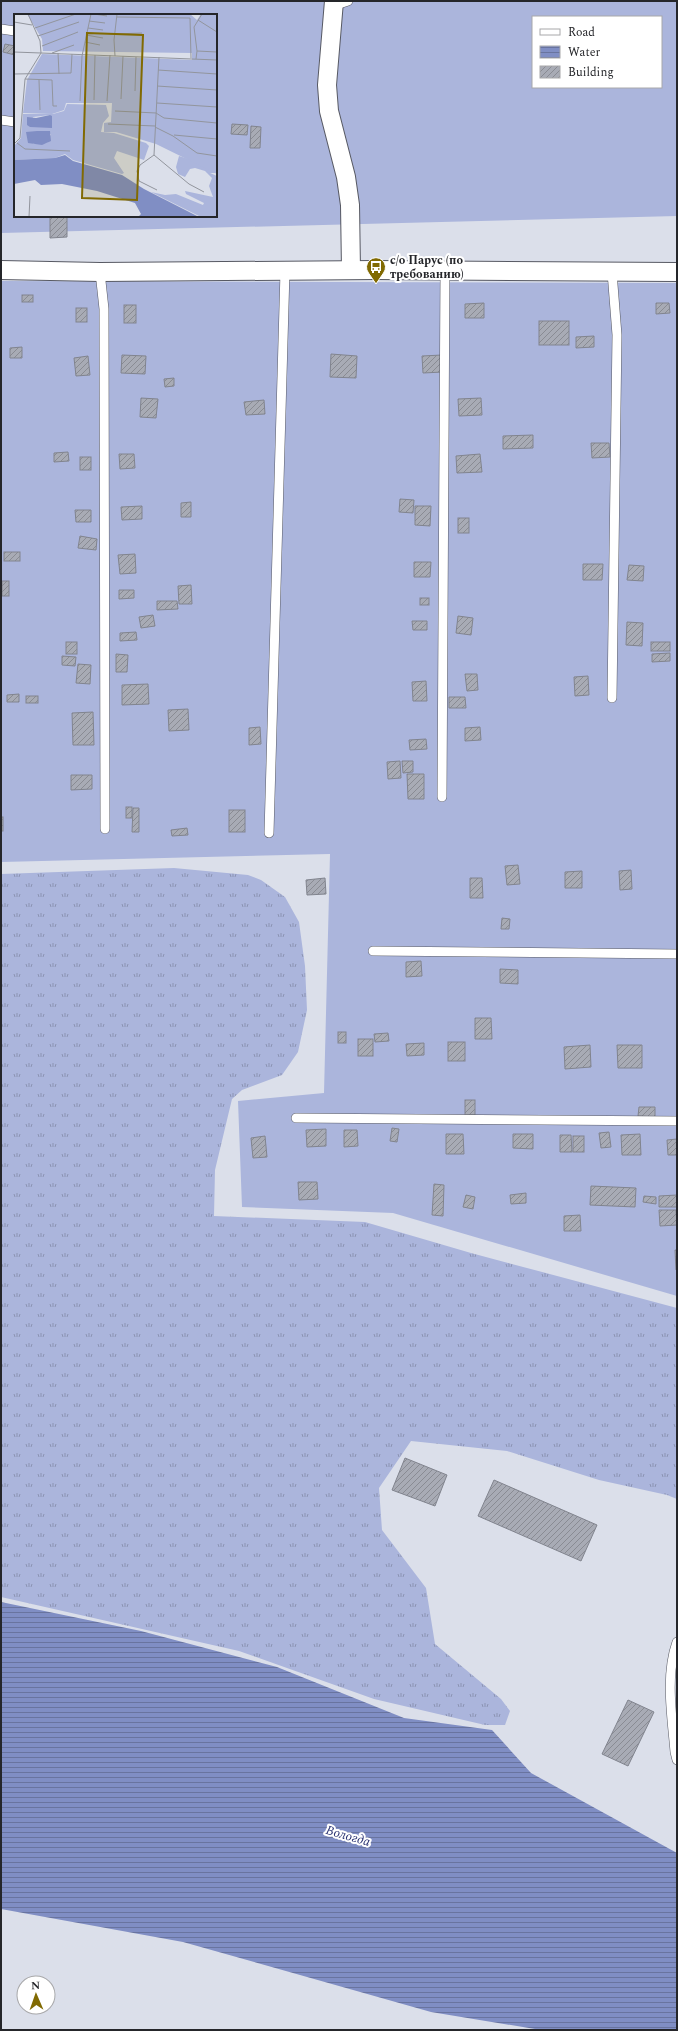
<svg xmlns="http://www.w3.org/2000/svg" width="678" height="2031" viewBox="0 0 678 2031" font-family="Spectral,serif">
  <style>
    .grass { fill: url(#grass-tufts) }
    .garden { fill: #abb5dc; fill-rule: evenodd }
    .water { fill: url(#water-rules) }
    .building { fill: url(#building-hatch); stroke: #81848e }
    .lines { fill: none; stroke-linecap: round; stroke-linejoin: round }
    .lane-casing { stroke: #575963; stroke-width: 10 }
    .street-casing { stroke: #575963; stroke-width: 20 }
    .lane { stroke: #fff; stroke-width: 9 }
    .street { stroke: #fff; stroke-width: 18 }
    .labels { text-anchor: middle; dominant-baseline: central; stroke-width: 4; stroke-linejoin: round; paint-order: stroke }
    .poi-label { font-size: 12px; font-weight: bold; fill: #25262a; stroke: #fff; text-anchor: start }
    .water-label { font-size: 13px; font-style: italic; fill: #262f70; stroke: #fff }
    .inset-road { fill: none; stroke: #92959d; stroke-width: 1 }
    .view { fill: #816a02; fill-opacity: 0.15; stroke: #816a02; stroke-width: 2 }
    .inset-edge { fill: none; stroke: #25262a; stroke-width: 2 }
  </style>
  <defs>
    <pattern id="grass-tufts" width="24" height="20" patternUnits="userSpaceOnUse"><rect width="24" height="20" fill="#abb5dc"/><path d="M3 7l-1-3M5 7V3M7 7l1-3M15 17l-1-3M17 17v-4M19 17l1-3" fill="none" stroke="#8b93b3"/></pattern>
    <pattern id="water-rules" width="6" height="5" patternUnits="userSpaceOnUse"><rect width="6" height="5" fill="#808ec4"/><path d="M0 2.5h6" fill="none" stroke="#69749f"/></pattern>
    <pattern id="building-hatch" width="6" height="6" patternUnits="userSpaceOnUse"><rect width="6" height="6" fill="#a8abb5"/><path d="M-1 1l2-2M0 6l6-6M5 7l2-2" fill="none" stroke="#898b93"/></pattern>
  </defs>
  <rect width="100%" height="100%" fill="#dbdfea"/>
  <path class="grass" d="M174 868 248 875 261 880 285 897 299 922 305 966 307 1010 298 1052 282 1075 242 1090 232 1099 215 1170 214 1216 365 1222 471 1253 677 1308V1499L667 1495 599 1480 507 1451 411 1441 379 1488 382 1530 426 1588 435 1644 501 1699 510 1711 505 1725H485L374 1699 239 1651 1 1597V874Z"/>
  <g class="garden">
    <path d="M1 1H677V216L1 233ZM15 15H216V216H15ZM533 17H661V87H533Z"/>
    <path d="M1 281 677 283V1296L393 1213 242 1207 238 1101 324 1093 330 854 1 862Z"/>
  </g>
  <path class="water" d="M1 1602 141 1631 277 1667 404 1718 492 1730 531 1773 677 1853V2030H541L431 2012 183 1942 1 1909Z"/>
  <g class="building">
    <path d="M5 44 15 46V55L3 52Z"/>
    <path d="M232 124 248 125 247 135 231 134Z"/>
    <path d="M251 126 261 127 260 148H250Z"/>
    <path d="M50 216H67V237L50 238Z"/>
    <rect x="22" y="295" width="11" height="7"/>
    <path d="M484 303V318H465V304Z"/>
    <path d="M656 303H669L670 313 656 314Z"/>
    <rect x="124" y="305" width="12" height="18"/>
    <rect x="76" y="308" width="11" height="14"/>
    <rect x="539" y="321" width="30" height="24"/>
    <path d="M594 336V347L576 348V337Z"/>
    <path d="M22 347V358H10V348Z"/>
    <path d="M331 354 357 356 356 378 330 377Z"/>
    <path d="M122 355 146 356 145 374 121 373Z"/>
    <path d="M442 355 443 372 423 373 422 356Z"/>
    <path d="M88 356 90 375 76 376 74 358Z"/>
    <path d="M174 378V386L165 387 164 379Z"/>
    <path d="M141 398 158 399 156 418 140 417Z"/>
    <path d="M481 398 482 415 459 416 458 399Z"/>
    <path d="M264 400 265 414 246 415 244 402Z"/>
    <path d="M533 435V448L503 449V436Z"/>
    <path d="M591 443H609L610 457 592 458Z"/>
    <path d="M68 452 69 461 54 462V453Z"/>
    <path d="M119 454H134L135 468 120 469Z"/>
    <path d="M480 454 482 472 457 473 456 456Z"/>
    <rect x="80" y="457" width="11" height="13"/>
    <path d="M400 499 414 500 413 513 399 512Z"/>
    <path d="M191 502V517H181V503Z"/>
    <path d="M142 506V519L122 520 121 507Z"/>
    <path d="M415 506H431L430 526 415 525Z"/>
    <path d="M75 510H91V522H76Z"/>
    <rect x="458" y="518" width="11" height="15"/>
    <path d="M80 536 97 539 96 550 78 548Z"/>
    <rect x="4" y="552" width="16" height="9"/>
    <path d="M135 554 136 573 120 574 118 555Z"/>
    <path d="M414 562H431L430 577H414Z"/>
    <path d="M583 564H603L602 580H583Z"/>
    <path d="M629 565 644 566 643 581 627 580Z"/>
    <rect x="2" y="581" width="7" height="15"/>
    <path d="M191 585 192 604H179L178 586Z"/>
    <path d="M119 590H134V598L119 599Z"/>
    <rect x="420" y="598" width="9" height="7"/>
    <path d="M157 601H177L178 609 157 610Z"/>
    <path d="M153 615 155 626 141 628 139 617Z"/>
    <path d="M458 616 473 618 471 635 456 633Z"/>
    <path d="M412 621H427V630H413Z"/>
    <path d="M627 622 643 623 642 646 626 645Z"/>
    <path d="M136 632 137 640 120 641V633Z"/>
    <rect x="66" y="642" width="11" height="12"/>
    <rect x="651" y="642" width="19" height="9"/>
    <path d="M670 653V661L652 662V654Z"/>
    <path d="M116 654 128 655 127 672H116Z"/>
    <path d="M62 656 76 657 75 666 62 665Z"/>
    <path d="M78 664 91 665 90 684 76 683Z"/>
    <path d="M465 674H477L478 690 467 691Z"/>
    <path d="M588 676 589 695 575 696 574 677Z"/>
    <path d="M426 681 427 701H413L412 682Z"/>
    <path d="M148 684 149 704 122 705V685Z"/>
    <path d="M19 694V702H7V695Z"/>
    <rect x="26" y="696" width="12" height="7"/>
    <path d="M449 697H465L466 708H449Z"/>
    <path d="M188 709 189 730 169 731 168 710Z"/>
    <path d="M93 712 94 745H73L72 713Z"/>
    <path d="M260 727 261 744 249 745V728Z"/>
    <path d="M480 727 481 740 465 741V728Z"/>
    <path d="M426 739 427 749 410 750 409 740Z"/>
    <path d="M400 761 401 778 388 779 387 762Z"/>
    <path d="M402 761H413V772L403 773Z"/>
    <path d="M407 774H424V799H408Z"/>
    <path d="M71 775H92V789L71 790Z"/>
    <rect x="126" y="807" width="6" height="11"/>
    <path d="M133 808H139V832H132Z"/>
    <rect x="229" y="810" width="16" height="22"/>
    <rect x="1" y="817" width="2" height="14"/>
    <path d="M187 828 188 835 172 836 171 830Z"/>
    <path d="M518 865 520 884 507 885 505 866Z"/>
    <path d="M631 870 632 889 620 890 619 871Z"/>
    <path d="M582 871V888H565V872Z"/>
    <path d="M325 878 326 894 307 895 306 880Z"/>
    <path d="M470 878H482L483 898H470Z"/>
    <path d="M502 918 510 919 509 929H501Z"/>
    <path d="M421 961 422 976 406 977V962Z"/>
    <path d="M500 969 518 970V984L500 983Z"/>
    <path d="M475 1018H491L492 1039H475Z"/>
    <rect x="338" y="1032" width="8" height="11"/>
    <path d="M388 1033 389 1041 375 1042 374 1034Z"/>
    <rect x="358" y="1039" width="15" height="17"/>
    <rect x="448" y="1042" width="17" height="19"/>
    <path d="M424 1043V1055L407 1056 406 1044Z"/>
    <path d="M590 1045 591 1067 565 1069 564 1047Z"/>
    <path d="M617 1045H642V1068H618Z"/>
    <rect x="465" y="1100" width="10" height="15"/>
    <path d="M639 1107H655V1117L638 1116Z"/>
    <path d="M392 1128 399 1129 397 1142 390 1141Z"/>
    <path d="M326 1129V1146L307 1147 306 1130Z"/>
    <path d="M344 1130H357L358 1146 344 1147Z"/>
    <path d="M609 1132 611 1147 601 1148 599 1133Z"/>
    <path d="M446 1134H463L464 1154H446Z"/>
    <path d="M513 1134H533V1149L513 1148Z"/>
    <path d="M640 1134 641 1155H622L621 1135Z"/>
    <path d="M560 1135H571L572 1152H560Z"/>
    <path d="M265 1136 267 1157 253 1158 251 1138Z"/>
    <rect x="573" y="1136" width="11" height="16"/>
    <path d="M677 1139V1155H668L667 1140Z"/>
    <path d="M298 1182H317L318 1199 299 1200Z"/>
    <path d="M434 1184 444 1185 443 1216 432 1215Z"/>
    <path d="M591 1186 636 1188 635 1207 590 1205Z"/>
    <path d="M526 1193V1203L511 1204 510 1195Z"/>
    <path d="M466 1195 475 1197 473 1209 463 1207Z"/>
    <path d="M677 1195V1207H659V1196Z"/>
    <path d="M644 1196 656 1197V1204L643 1202Z"/>
    <path d="M659 1210H676L677 1225 660 1226Z"/>
    <path d="M580 1215 581 1231H564V1216Z"/>
    <path d="M675 1250H677V1270H676Z"/>
    <path d="M405 1458 447 1475 435 1506 392 1490Z"/>
    <path d="M494 1480 597 1525 581 1561 478 1516Z"/>
    <path d="M628 1700 654 1712 628 1766 602 1754Z"/>
  </g>
  <g class="lines">
    <g class="lane-casing">
      <g id="lane">
        <path d="M333 6 348 1"/>
        <path d="M1 29 15 31"/>
        <path d="M1 120 15 122"/>
        <path d="M100 272 104 309 105 829"/>
        <path d="M612 272 617 335 612 698"/>
        <path d="M442 797 445 270"/>
        <path d="M269 833 285 271"/>
        <path d="M373 951 677 954"/>
        <path d="M296 1118 677 1121"/>
        <path d="M677 1642C665 1676 672 1716 675 1752L677 1760"/>
      </g>
    </g>
    <g class="street-casing">
      <g id="street">
        <path d="M334 1 327 85 329 111 346 177 350 205 351 270"/>
        <path d="M1 270 100 272 375 270 677 272"/>
      </g>
    </g>
    <use href="#lane" class="lane"/>
    <use href="#street" class="street"/>
  </g>
  <defs>
    <g id="bus-pin" transform="scale(1)"><path d="M0 17L-7.5 6A9.5 9.5 0 1 1 7.5 6Z" fill="#816a02" stroke="#fff"/><path d="M-5-6H5V4H4V6H2V4H-2V6H-4V4H-5ZM-3.5-4V0h7V-4ZM-3.5 1.2v1.5H-2V1.2ZM2 1.2v1.5H3.5V1.2Z" fill="#fff"/></g>
  </defs>
  <g fill-rule="evenodd">
    <use href="#bus-pin" x="376" y="267"/>
  </g>
  <g class="labels">
    <g class="poi-label">
      <text x="390" y="260">с/о Парус (по<tspan x="390" dy="14">требованию)</tspan></text>
    </g>
    <g class="water-label">
      <text transform="translate(348 1836) rotate(16)">Вологда</text>
    </g>
  </g>
  <g transform="translate(14 14)">
    <rect width="203" height="203" fill="#dbdfea"/>
    <path d="M53 90 92 91 95 102 89 109 87 118 100 119 132 129 135 132 130 146 103 137 100 144 110 159 108 160 59 146 51 140 41 144 0 146V132L7 124 9 100H39L50 97ZM36 101 38 113H16L19 103ZM23 117 37 120 33 129 19 130ZM165 142 181 147 203 159H196L203 162V203H187L137 178 151 181 162 180 189 191 190 189 172 180 171 177 199 183 195 172 198 164 191 157 181 154 176 155 171 163 164 160 162 153Z" fill="#abb5dc" fill-rule="evenodd"/>
    <path d="M13 0H176L183 6 187 0H203V160L142 130 102 118H90V109L97 108 98 89H52L50 96 38 100 9 99 13 66 28 40 178 46V39L29 37 28 25Z" fill="#abb5dc"/>
    <path d="M36 101 38 102V114L16 113 13 111V103L22 104ZM23 117H36L37 127 28 131 14 129 12 118ZM51 141 59 147 108 161 130 175 185 203H124L127 200 121 189 83 177 48 170 27 171 21 166 0 170V146L41 144Z" fill="#808ec4"/>
    <path class="inset-road" d="M80 0 93 2M103 3 176 4 177 44M184 6 203 18M75 7 91 9M0 8 18 11M21 14 62 0M74 14 89 16M100 20 128 19M72 21 89 24M24 22 65 8M71 28 86 31M28 32 64 18M183 37 180 13 188 0M0 38 27 39 26 27 14 0M38 39 60 31M44 39 45 60M101 42 100 26 103 0M182 45 183 37 203 38M144 56 203 60M0 60 57 59 58 40M11 65 38 66 39 92H43M25 66 26 96M143 72 203 76M121 77 122 43M107 85 109 42M80 86 81 41M66 87 68 42 77 0M93 87 96 41M143 89 203 93M101 97 142 99 150 104 203 109M94 110 141 112M141 113 159 122 183 139 203 142M160 121 203 125M3 129 11 135 56 137M0 130 6 124 11 65 27 39 203 46M140 141 175 170 190 178M143 176 125 167 123 157 126 151 140 141 145 43M15 203 16 182"/>
    <path class="view" d="M73 19 129 21 123 186 68 184Z"/>
    <rect width="203" height="203" class="inset-edge"/>
  </g>
  <rect width="678" height="2031" fill="none" stroke="#25262a" stroke-width="4"/>
  <rect x="532" y="16" width="130" height="72" fill="#ffffff" stroke="#a8a8aa"/>
  <rect x="540" y="29" width="20" height="6" fill="#ffffff" stroke="#a8a8aa"/>
  <text x="568" y="36" font-size="12" fill="#25262a">Road</text>
  <rect x="540" y="46" width="20" height="12" fill="url(#water-rules)" stroke="#a8a8aa"/>
  <text x="568" y="56" font-size="12" fill="#25262a">Water</text>
  <rect x="540" y="66" width="20" height="12" fill="url(#building-hatch)" stroke="#a8a8aa"/>
  <text x="568" y="76" font-size="12" fill="#25262a">Building</text>
  <g transform="translate(36 1995) rotate(358)"><circle r="19" fill="#ffffff" stroke="#a8a8aa"/>
  <path d="M0-3L7 15L0 10L-7 15Z" fill="#816a02"/>
  <text y="-6" font-size="11" font-weight="bold" text-anchor="middle" fill="#25262a">N</text>
  </g>
</svg>
